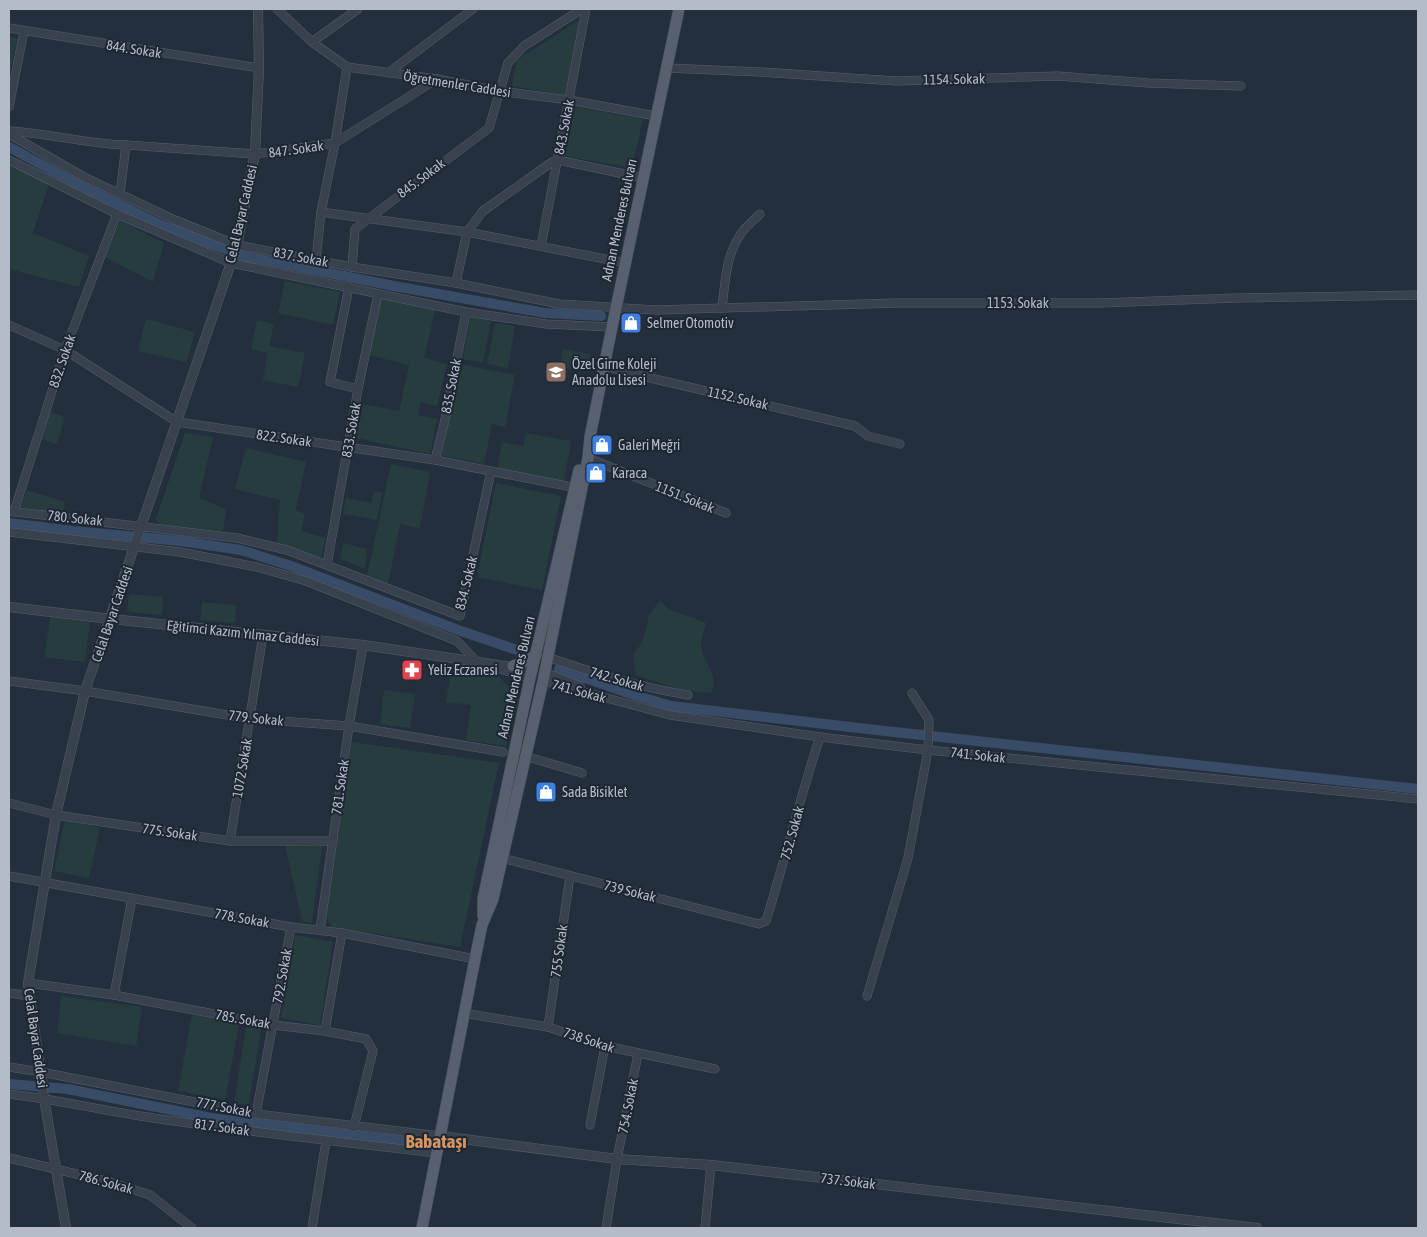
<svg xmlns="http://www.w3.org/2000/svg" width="1427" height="1237" viewBox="0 0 1427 1237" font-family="'Asap Condensed',sans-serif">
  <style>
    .green { fill: #263c3f }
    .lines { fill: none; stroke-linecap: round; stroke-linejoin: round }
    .canal { stroke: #394c67; stroke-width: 10 }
    .minor-casing { stroke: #565f6c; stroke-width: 9 }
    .tertiary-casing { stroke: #565f6c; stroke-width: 10 }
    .primary-casing { stroke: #414a57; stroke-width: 12 }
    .minor { stroke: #38414e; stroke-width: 8 }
    .tertiary { stroke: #38414e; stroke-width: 9 }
    .primary { stroke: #56606e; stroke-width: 11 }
    .labels { text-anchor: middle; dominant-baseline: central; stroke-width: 4; stroke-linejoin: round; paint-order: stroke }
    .street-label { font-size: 14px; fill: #b4bcc9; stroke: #1d2633 }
    .poi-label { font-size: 14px; fill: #b4bcc9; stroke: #1d2633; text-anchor: start }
    .district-label { font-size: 19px; font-weight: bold; fill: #d59563; stroke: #1d2633 }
  </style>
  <rect width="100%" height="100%" fill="#242f3e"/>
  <g class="green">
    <path d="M576 22H582L565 95 512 86 517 60Z"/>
    <path d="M9 37 17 38 9 78Z"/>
    <path d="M575 107 643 119 632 168 565 156Z"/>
    <path d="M9 163 49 184 33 233 89 256 79 287 9 269Z"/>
    <path d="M120 221 164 243 153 282 105 257Z"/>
    <path d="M285 281 340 292 333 325 278 313Z"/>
    <path d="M381 298 435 310 424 358 447 364 437 406 421 402 418 415 437 419 430 454 356 438 363 404 399 411 409 365 368 355Z"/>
    <path d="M470 317 491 321 483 363 463 359Z"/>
    <path d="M146 319 195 332 186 362 138 351Z"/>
    <path d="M257 320 274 324 269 346 305 353 298 387 263 380 267 353 251 349Z"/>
    <path d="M495 323 515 326 508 368 487 364Z"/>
    <path d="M563 349 591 354 588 371 560 367Z"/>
    <path d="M459 364 515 375 505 427 492 424 484 464 440 455Z"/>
    <path d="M50 412 65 417 57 444 42 439Z"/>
    <path d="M185 433 213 437 199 498 226 509 223 531 160 525 156 519Z"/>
    <path d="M526 433 571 441 564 482 497 470 502 442 523 446Z"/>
    <path d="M246 448 306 462 296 510 305 514 301 531 326 538 321 559 277 543 280 500 235 489Z"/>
    <path d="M391 464 430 472 420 528 400 524 388 584 367 576Z"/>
    <path d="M496 483 561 496 542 590 477 577Z"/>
    <path d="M27 490 65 502 63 514 21 507Z"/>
    <path d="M374 491 382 492 377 520 343 514 346 498 371 503Z"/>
    <path d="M344 543 367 549 365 569 340 559Z"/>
    <path d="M129 594 163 597 162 615 127 612Z"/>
    <path d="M660 600 669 609 706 623C704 632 699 643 702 651 708 671 717 669 712 693L681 690 636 675 633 655 643 641 649 615Z"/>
    <path d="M202 602 236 605 235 623 200 620Z"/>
    <path d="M50 617 90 622 85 662 45 657Z"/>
    <path d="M452 666 495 672 519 699 506 746 466 740 471 705 446 702Z"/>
    <path d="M384 690 415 694 410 728 380 724Z"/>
    <path d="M352 742 499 763 460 947 332 927 326 918Z"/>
    <path d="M65 820 100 828 89 878 54 871Z"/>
    <path d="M285 845 322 846 312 923 302 921Z"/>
    <path d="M295 935 333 942 320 1025 281 1018Z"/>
    <path d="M61 996 142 1007 136 1046 57 1033Z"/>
    <path d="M192 1015 239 1024 225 1100 178 1091Z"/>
    <path d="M246 1027 261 1029 249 1105 234 1103Z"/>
  </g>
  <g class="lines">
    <g class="canal">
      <path d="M9 147 77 184 159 224 243 256 394 286 545 313 601 316"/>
      <path d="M9 523 73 531 181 541 241 550 291 566 458 630 520 651"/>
      <path d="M559 669 634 695 671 706 876 730 1418 789"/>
      <path d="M9 1084 68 1089 211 1118 418 1143"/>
    </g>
    <g class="minor-casing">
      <g id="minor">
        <path d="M277 9 312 42 347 67 437 79 499 91 569 100 656 116"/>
        <path d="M9 28 259 68"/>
        <path d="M312 42 358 9"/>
        <path d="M667 68 760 72 896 81 1058 76 1148 83 1241 86"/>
        <path d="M388 73 473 9"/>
        <path d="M9 107 24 31"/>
        <path d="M9 131C48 133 87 144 126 145"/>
        <path d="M9 134 84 177 175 220 237 245 352 267 456 283 559 304 656 310 897 303H1100L1237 298 1418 295"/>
        <path d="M9 160 117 214 231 263 466 312 546 324 612 327"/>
        <path d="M120 194 126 145 255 154 335 143 437 79"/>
        <path d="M321 212 467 232 626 263"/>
        <path d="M541 246 586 9"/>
        <path d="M316 260 321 212 335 143 347 67"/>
        <path d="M352 267 355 229 489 128 508 63 524 46 582 9"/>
        <path d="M456 283 467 232 483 211 552 162 558 160 643 178"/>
        <path d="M722 308C725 283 726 252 743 231 748 225 754 220 760 214"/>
        <path d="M9 325 65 350 177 422 435 460 577 488"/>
        <path d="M604 366 642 376 855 426 868 436 900 444"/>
        <path d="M358 389 378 294"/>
        <path d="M588 458 726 513"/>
        <path d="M435 460 444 424 466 312"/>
        <path d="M9 511 237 538 287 550 460 616 491 471"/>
        <path d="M14 512 65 350 117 214"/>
        <path d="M9 532 180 552 257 567 306 581 457 641 477 662"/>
        <path d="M327 565 358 389 330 382 349 287"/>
        <path d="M547 657C594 673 639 687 688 695"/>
        <path d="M544 672 580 686"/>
        <path d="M9 681 85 691 251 719 349 726 503 752"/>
        <path d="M543 681 670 715 820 737 928 750 1418 799"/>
        <path d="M525 756 582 773"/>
        <path d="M9 803 56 815 230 841H333"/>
        <path d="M230 841 263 635"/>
        <path d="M502 858 759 924 766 921C785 860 800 797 820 737"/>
        <path d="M9 876 291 927 342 933 475 959"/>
        <path d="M320 930 349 726 363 645"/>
        <path d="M28 983 114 995 273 1025 325 1031 366 1039 373 1051 354 1127"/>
        <path d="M9 993 30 996"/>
        <path d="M114 995 132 898"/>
        <path d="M867 996 908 858 928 750 929 720 912 693"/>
        <path d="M463 1013 548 1027 605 1046 715 1069"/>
        <path d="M548 1027 570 876"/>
        <path d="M325 1031 342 933"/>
        <path d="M9 1067 41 1072 256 1114 440 1136"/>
        <path d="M9 1094C53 1099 96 1109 140 1116 238 1131 338 1142 437 1153"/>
        <path d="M256 1114 291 927"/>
        <path d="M590 1125 605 1046"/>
        <path d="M9 1158 110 1182 150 1195 192 1228"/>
        <path d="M312 1228 326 1141"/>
        <path d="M606 1228 617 1159 638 1054"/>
        <path d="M705 1228 711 1165"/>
      </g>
    </g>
    <g class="tertiary-casing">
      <g id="tertiary">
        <path d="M9 607 111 619 363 645 532 670"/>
        <path d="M499 668 530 678"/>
        <path d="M440 1136 617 1159 711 1165 1257 1228"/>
        <path d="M66 1228 44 1098 28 983 56 815 85 691 237 245 255 154 259 68 258 9"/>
      </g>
    </g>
    <g class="primary-casing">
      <g id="primary">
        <path d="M513 666 522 663 536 655"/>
        <path d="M483 916V899L530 678 579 470"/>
        <path d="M422 1228 475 959 482 925 493 899 543 681 588 458 590 437 612 327 679 9"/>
      </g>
    </g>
    <use href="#minor" class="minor"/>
    <use href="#tertiary" class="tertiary"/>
    <use href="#primary" class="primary"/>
  </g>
  <defs>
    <g id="shop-square" transform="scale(1.125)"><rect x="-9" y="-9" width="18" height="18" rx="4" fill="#3f7fe0" stroke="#1d2633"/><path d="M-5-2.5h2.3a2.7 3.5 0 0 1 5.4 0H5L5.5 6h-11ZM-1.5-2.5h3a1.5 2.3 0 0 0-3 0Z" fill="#fff"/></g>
    <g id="school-square" transform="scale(1.125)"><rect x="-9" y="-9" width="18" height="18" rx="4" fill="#8d6e63" stroke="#1d2633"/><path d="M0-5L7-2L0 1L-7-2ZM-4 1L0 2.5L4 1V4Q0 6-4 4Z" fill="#fff"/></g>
    <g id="pharmacy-square" transform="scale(1.125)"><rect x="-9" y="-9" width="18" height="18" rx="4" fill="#e0444e" stroke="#1d2633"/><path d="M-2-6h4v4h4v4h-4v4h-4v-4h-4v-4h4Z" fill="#fff"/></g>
  </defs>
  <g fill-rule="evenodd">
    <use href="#shop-square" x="631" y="323"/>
    <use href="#school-square" x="556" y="372"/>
    <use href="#shop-square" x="602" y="445"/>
    <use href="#shop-square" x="596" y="473"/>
    <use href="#pharmacy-square" x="412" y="670"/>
    <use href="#shop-square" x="546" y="792"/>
  </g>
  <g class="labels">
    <g class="street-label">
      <text transform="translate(134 49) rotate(9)">844. Sokak</text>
      <text transform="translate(954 79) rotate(-1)">1154. Sokak</text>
      <text transform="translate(457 84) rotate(9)">Öğretmenler Caddesi</text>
      <text transform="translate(564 127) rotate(-79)">843. Sokak</text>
      <text transform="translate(296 149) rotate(-8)">847. Sokak</text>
      <text transform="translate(421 178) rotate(-37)">845. Sokak</text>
      <text transform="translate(241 214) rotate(-77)">Celal Bayar Caddesi</text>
      <text transform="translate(619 220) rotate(-78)">Adnan Menderes Bulvarı</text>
      <text transform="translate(301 257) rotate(11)">837. Sokak</text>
      <text x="1018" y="303">1153. Sokak</text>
      <text transform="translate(62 361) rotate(-71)">832. Sokak</text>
      <text transform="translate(451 386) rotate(-79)">835. Sokak</text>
      <text transform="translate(738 398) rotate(13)">1152. Sokak</text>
      <text transform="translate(351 430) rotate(-80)">833. Sokak</text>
      <text transform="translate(284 438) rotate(8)">822. Sokak</text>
      <text transform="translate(685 497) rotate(22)">1151. Sokak</text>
      <text transform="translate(75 518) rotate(6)">780. Sokak</text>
      <text transform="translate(466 583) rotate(-76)">834. Sokak</text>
      <text transform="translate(112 614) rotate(-71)">Celal Bayar Caddesi</text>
      <text transform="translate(243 633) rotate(6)">Eğitimci Kazım Yılmaz Caddesi</text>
      <text transform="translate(516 677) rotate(-77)">Adnan Menderes Bulvarı</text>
      <text transform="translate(617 679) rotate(16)">742. Sokak</text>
      <text transform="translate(579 691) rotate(15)">741. Sokak</text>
      <text transform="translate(256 718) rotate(6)">779. Sokak</text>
      <text transform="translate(978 755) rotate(6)">741. Sokak</text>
      <text transform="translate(242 768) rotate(-80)">1072 Sokak</text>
      <text transform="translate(340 787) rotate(-82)">781. Sokak</text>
      <text transform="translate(170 832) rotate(8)">775. Sokak</text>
      <text transform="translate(792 833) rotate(-75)">752. Sokak</text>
      <text transform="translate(630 891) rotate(14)">739 Sokak</text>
      <text transform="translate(242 918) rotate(10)">778. Sokak</text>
      <text transform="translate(559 951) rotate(-82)">755 Sokak</text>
      <text transform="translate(282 976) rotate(-80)">792. Sokak</text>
      <text transform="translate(243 1019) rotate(10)">785. Sokak</text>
      <text transform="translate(36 1038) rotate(82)">Celal Bayar Caddesi</text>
      <text transform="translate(589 1040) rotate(18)">738 Sokak</text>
      <text transform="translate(628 1106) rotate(-79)">754. Sokak</text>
      <text transform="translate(224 1107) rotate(11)">777. Sokak</text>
      <text transform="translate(222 1127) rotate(8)">817. Sokak</text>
      <text transform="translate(848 1181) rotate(7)">737. Sokak</text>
      <text transform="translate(106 1182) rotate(15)">786. Sokak</text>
    </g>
    <g class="poi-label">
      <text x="647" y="323">Selmer Otomotiv</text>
      <text x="572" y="364">Özel Girne Koleji<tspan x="572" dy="16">Anadolu Lisesi</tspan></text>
      <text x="618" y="445">Galeri Meğri</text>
      <text x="612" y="473">Karaca</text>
      <text x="428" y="670">Yeliz Eczanesi</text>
      <text x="562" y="792">Sada Bisiklet</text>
    </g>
    <g class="district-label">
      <text x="436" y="1141">Babataşı</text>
    </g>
  </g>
  <rect width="1427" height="1237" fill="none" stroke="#b4bcc9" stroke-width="20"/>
</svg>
